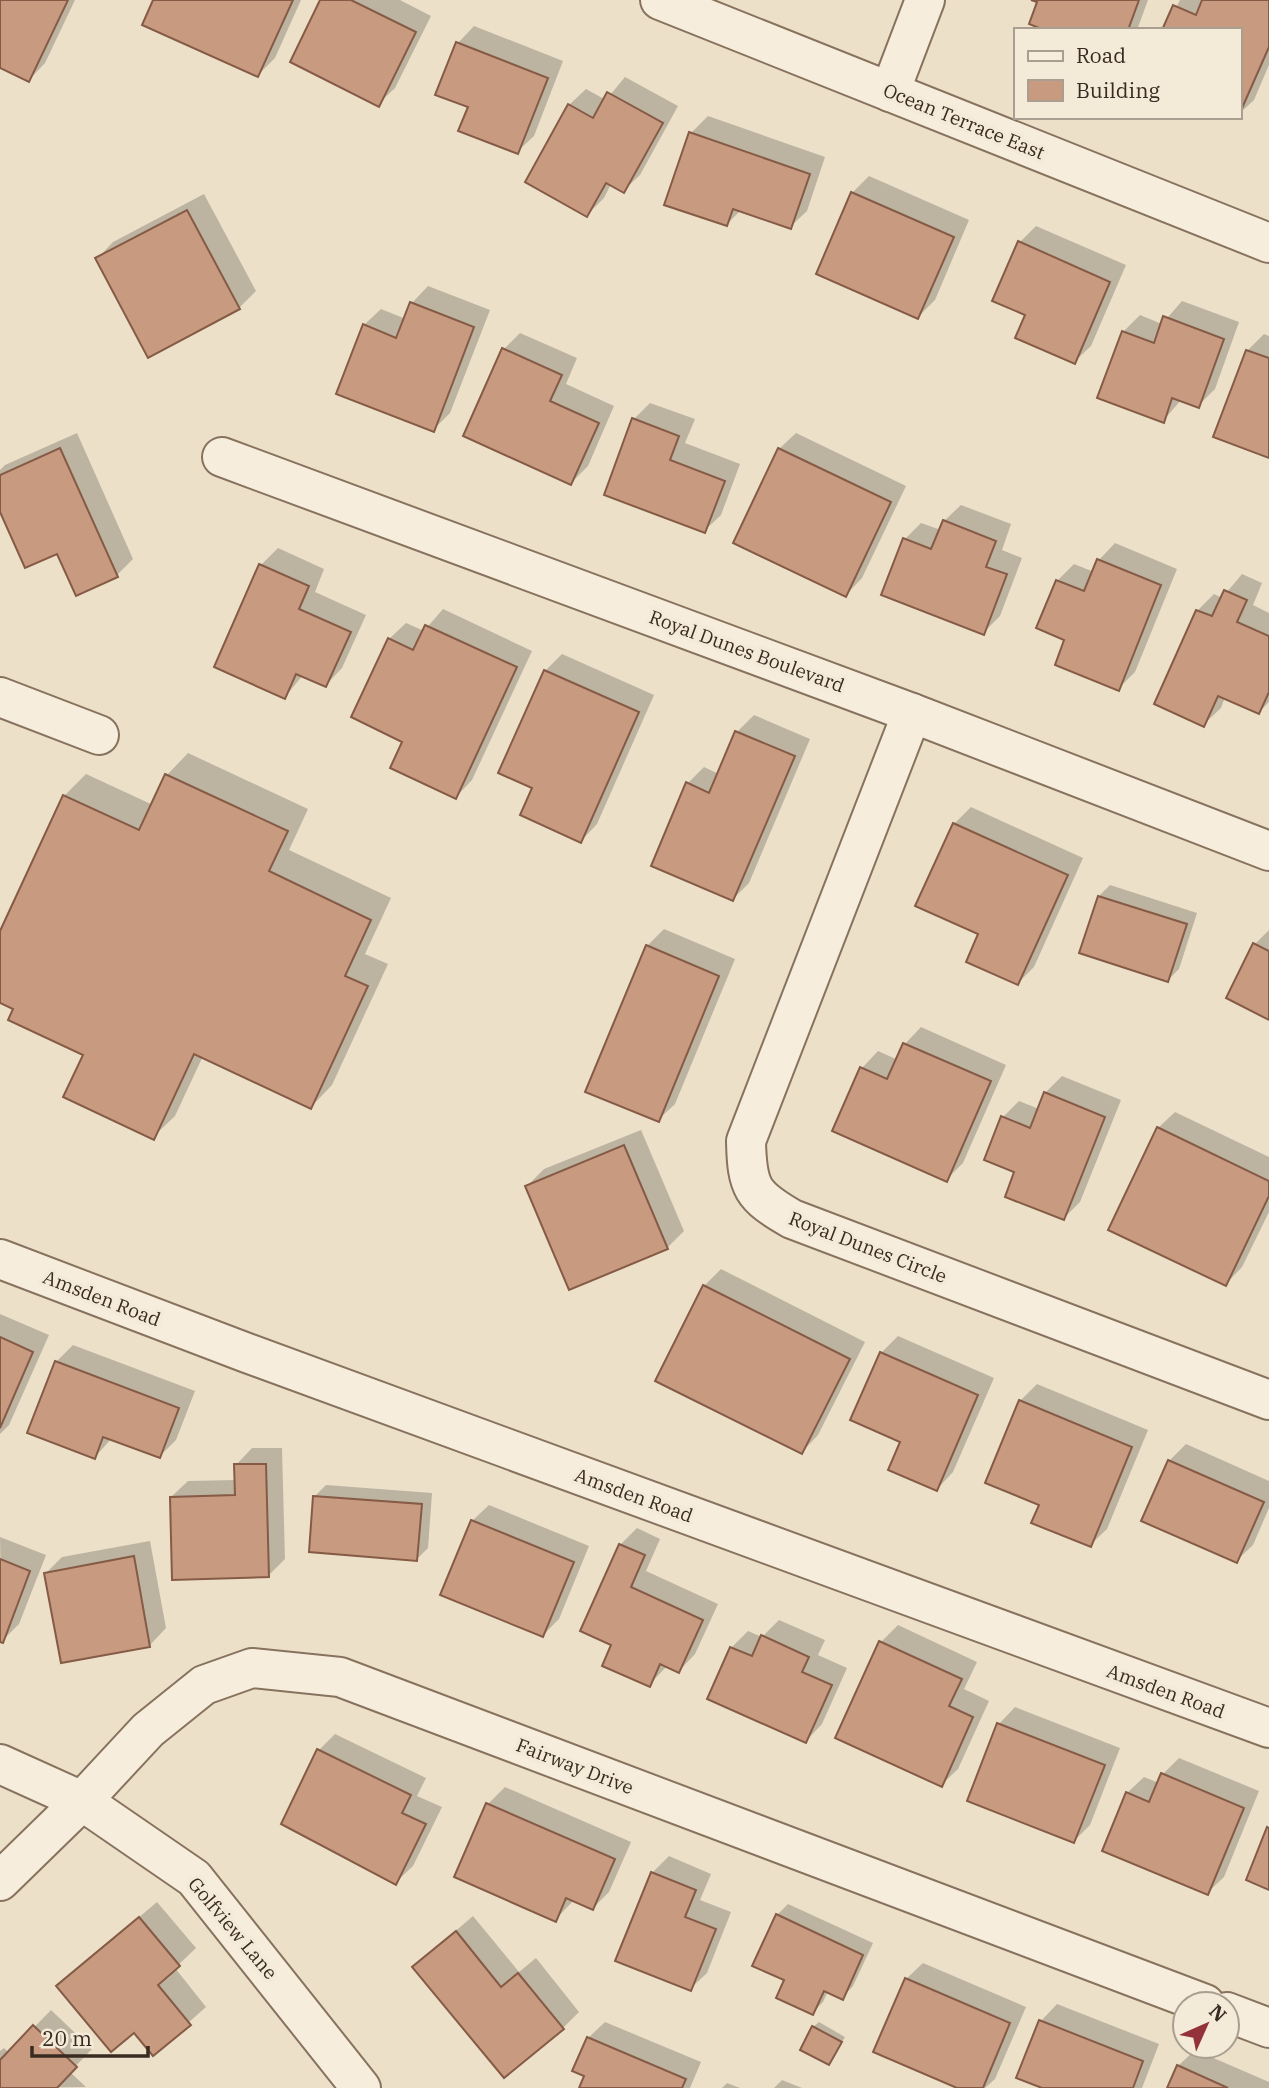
<svg xmlns="http://www.w3.org/2000/svg" width="1269" height="2088" viewBox="0 0 1269 2088" font-family="'IBM Plex Serif',serif">
  <style>
    .shadow { fill: #0003 }
    .building { fill: #c89b81; stroke: #855b46; stroke-width: 2 }
    .lines { fill: none; stroke-linecap: round; stroke-linejoin: round }
    .minor-casing { stroke: #87725e; stroke-width: 42 }
    .minor { stroke: #f7eddc; stroke-width: 38 }
    .labels { text-anchor: middle; dominant-baseline: central; stroke-width: 7; stroke-linejoin: round; paint-order: stroke }
    .street-label { font-size: 19px; fill: #392b21; stroke: #f4ead8 }
  </style>
  <rect width="100%" height="100%" fill="#ece0c9"/>
  <g class="shadow">
    <path d="M0 0H75L45 63 29 80 0 66Z"/>
    <path d="M154 0H301L275 58 258 75Z"/>
    <path d="M322 0H400L431 16 395 88 378 104Z"/>
    <path d="M1036 0H1148L1137 30H1049Z"/>
    <path d="M1180 0H1269V65L1254 100 1239 114V30H1164Z"/>
    <path d="M474 26 563 61 534 136 517 152 470 106 458 43Z"/>
    <path d="M625 77 678 106 640 175 623 191 611 184 604 198 587 215 569 105 586 89 606 100Z"/>
    <path d="M708 116 825 157 807 211 790 227 741 210 727 224 666 204 691 133Z"/>
    <path d="M869 176 969 220 935 300 918 317 852 193Z"/>
    <path d="M204 194 256 291 239 308 97 259 113 242Z"/>
    <path d="M1036 226 1126 265 1091 346 1074 362 1027 314 1020 242Z"/>
    <path d="M428 286 490 310 450 413 433 430 364 325 381 309 406 319 412 303Z"/>
    <path d="M1182 301 1239 322 1215 389 1198 406 1181 400 1163 421 1123 332 1140 315 1162 324Z"/>
    <path d="M520 333 577 358 566 384 614 406 588 466 571 483 504 349Z"/>
    <path d="M1264 334 1269 336V456L1247 351Z"/>
    <path d="M650 403 695 419 685 443 740 464 721 515 704 531 634 419Z"/>
    <path d="M77 433 133 559 117 575 58 552 0 507V470L5 465Z"/>
    <path d="M796 433 906 486 862 578 846 595 779 449Z"/>
    <path d="M961 505 1011 524 1002 550 1022 558 1000 616 983 633 905 539 921 523 941 530 944 521Z"/>
    <path d="M1115 543 1177 569 1135 672 1118 689 1067 639 1057 581 1074 564 1094 572 1099 560Z"/>
    <path d="M278 548 324 569 315 592 366 615 342 668 326 685 303 675 285 697 261 565Z"/>
    <path d="M1242 574 1262 583 1253 605 1269 613V702L1259 712 1225 697 1221 708 1204 724 1197 611 1214 594 1222 598Z"/>
    <path d="M443 609 532 651 472 780 456 797 405 741 389 639 406 623 424 631Z"/>
    <path d="M562 654 654 695 597 824 581 841 534 787 545 671Z"/>
    <path d="M754 715 810 739 749 883 733 899 688 783 704 767 719 774 737 732Z"/>
    <path d="M188 753 308 809 289 850 391 898 365 954 388 964 332 1085 311 1107 203 1056 175 1116 153 1137 85 1054 0 1001V935L64 796 86 774 153 805 167 775Z"/>
    <path d="M971 807 1083 858 1034 967 1018 983 981 934 954 824Z"/>
    <path d="M1110 885 1197 913 1179 969 1168 980 1099 896Z"/>
    <path d="M664 929 735 959 675 1104 658 1120 647 946Z"/>
    <path d="M1269 930V1018L1255 944Z"/>
    <path d="M921 1027 1006 1065 963 1163 946 1180 834 1130 862 1068 878 1051 898 1060 905 1044Z"/>
    <path d="M1062 1076 1121 1100 1080 1202 1064 1218 1017 1172 1003 1117 1019 1101 1039 1109 1045 1093Z"/>
    <path d="M1175 1112 1269 1157V1212L1242 1267 1226 1284 1158 1128Z"/>
    <path d="M641 1130 684 1231 667 1248 527 1186 544 1169Z"/>
    <path d="M721 1269 865 1342 818 1435 802 1452 704 1286Z"/>
    <path d="M0 1314 49 1335 9 1425 0 1434Z"/>
    <path d="M898 1336 994 1378 953 1472 937 1489 902 1441 881 1353Z"/>
    <path d="M73 1345 195 1391 176 1440 160 1456 112 1438 95 1457 56 1362Z"/>
    <path d="M1037 1384 1148 1430 1107 1529 1090 1545 1041 1504 1020 1401Z"/>
    <path d="M1186 1444 1269 1481V1508L1253 1545 1236 1561 1169 1461Z"/>
    <path d="M252 1448H282L285 1559 269 1575 171 1497 188 1481 236 1480V1465Z"/>
    <path d="M326 1485 432 1493 428 1548 417 1559 315 1496Z"/>
    <path d="M489 1505 589 1546 559 1619 543 1635 472 1521Z"/>
    <path d="M637 1528 660 1539 646 1571 718 1604 695 1654 679 1671 667 1666 649 1685 613 1644 620 1545Z"/>
    <path d="M0 1537 46 1555 19 1624 2 1641Z"/>
    <path d="M150 1541 166 1628 150 1645 46 1573 62 1557Z"/>
    <path d="M779 1620 825 1640 818 1655 847 1668 822 1724 806 1741 731 1648 748 1631 762 1637Z"/>
    <path d="M898 1625 977 1662 964 1689 989 1701 958 1769 941 1785 837 1737 881 1642Z"/>
    <path d="M1015 1707 1120 1748 1090 1825 1074 1841 999 1724Z"/>
    <path d="M335 1734 426 1778 417 1796 442 1807 413 1866 396 1882 319 1750Z"/>
    <path d="M1179 1758 1259 1791 1224 1877 1207 1893 1127 1793 1144 1777 1159 1783 1163 1774Z"/>
    <path d="M505 1787 631 1842 609 1892 593 1908 574 1900 556 1919 456 1876 488 1804Z"/>
    <path d="M669 1856 711 1874 700 1900 731 1912 707 1973 690 1989 652 1873Z"/>
    <path d="M157 1902 196 1948 175 1968 206 2007 153 2054 135 2031 58 1986Z"/>
    <path d="M788 1904 873 1943 853 1986 842 1998 828 1991 823 2002 812 2013 787 1980 777 1915Z"/>
    <path d="M473 1916 519 1972 536 1958 579 2012 563 2028 414 1967Z"/>
    <path d="M923 1963 1026 2007 995 2079 985 2088H961L906 1979Z"/>
    <path d="M1057 2004 1159 2044 1142 2088H1047L1041 2021Z"/>
    <path d="M51 2010 92 2049 70 2072 86 2087 0 2088V2051L4 2048 9 2053Z"/>
    <path d="M605 2022 701 2062 690 2088H581L586 2075 588 2038Z"/>
    <path d="M819 2022 845 2037 829 2063 813 2027Z"/>
    <path d="M1195 2050 1269 2082V2088H1168L1178 2066Z"/>
    <path d="M782 2080 802 2088H774Z"/>
    <path d="M727 2083 740 2088H722Z"/>
  </g>
  <g class="building">
    <path d="M0 0H68L29 82 0 68Z"/>
    <path d="M153 0H293L258 77 142 25Z"/>
    <path d="M320 0H351L416 32 379 107 290 62Z"/>
    <path d="M1031 0H1139L1128 30H1044L1029 24 1037 2Z"/>
    <path d="M1202 0H1269V47L1239 115V30H1162L1173 5 1196 15Z"/>
    <path d="M456 42 548 78 518 154 458 131 468 107 435 95Z"/>
    <path d="M607 92 663 123 624 193 606 183 587 217 525 182 568 104 593 118Z"/>
    <path d="M689 132 810 174 791 229 733 209 727 226 664 205Z"/>
    <path d="M851 192 954 237 918 319 816 274Z"/>
    <path d="M187 210 240 309 148 358 95 258Z"/>
    <path d="M1018 241 1110 282 1075 364 1015 338 1025 315 992 301Z"/>
    <path d="M410 302 474 327 434 432 336 394 363 324 396 338Z"/>
    <path d="M1163 316 1224 339 1199 408 1172 398 1164 423 1097 398 1122 331 1154 343Z"/>
    <path d="M502 348 562 375 550 401 599 423 571 485 463 436Z"/>
    <path d="M1246 350 1269 358V458L1213 437Z"/>
    <path d="M632 418 679 436 670 460 725 481 705 533 604 495Z"/>
    <path d="M60 448 118 577 76 596 57 554 25 568 0 512V475Z"/>
    <path d="M778 448 891 502 846 597 733 543Z"/>
    <path d="M943 520 996 541 986 567 1007 574 984 635 881 595 903 538 931 549Z"/>
    <path d="M1097 559 1161 585 1119 691 1055 665 1064 640 1036 628 1056 580 1084 591Z"/>
    <path d="M259 564 309 586 299 609 351 632 326 687 296 674 285 699 214 667Z"/>
    <path d="M1224 590 1247 600 1237 622 1269 636V692L1259 714 1218 696 1204 727 1154 704 1196 610 1212 616Z"/>
    <path d="M425 625 517 667 456 799 390 768 402 742 351 717 388 638 413 650Z"/>
    <path d="M544 670 639 712 581 843 520 815 532 788 498 773Z"/>
    <path d="M735 731 795 756 733 901 651 866 686 782 709 793Z"/>
    <path d="M165 774 288 831 269 871 371 920 345 976 368 986 311 1109 194 1054 154 1140 63 1097 83 1055 8 1020 13 1009 0 1003V931L63 795 139 830Z"/>
    <path d="M953 823 1068 875 1018 985 966 962 978 934 915 906Z"/>
    <path d="M1098 896 1187 924 1168 982 1079 953Z"/>
    <path d="M1253 943 1269 951V1020L1226 998Z"/>
    <path d="M646 945 719 976 659 1122 585 1092Z"/>
    <path d="M903 1043 991 1081 947 1182 832 1131 860 1067 887 1079Z"/>
    <path d="M1044 1092 1105 1117 1064 1220 1005 1197 1014 1172 984 1160 1001 1116 1030 1128Z"/>
    <path d="M1157 1127 1269 1181V1196L1226 1286 1108 1230Z"/>
    <path d="M624 1145 668 1249 569 1290 525 1186Z"/>
    <path d="M703 1285 850 1359 802 1454 655 1381Z"/>
    <path d="M0 1337 33 1352 0 1428Z"/>
    <path d="M880 1352 978 1395 937 1491 888 1470 900 1442 850 1420Z"/>
    <path d="M55 1361 179 1408 160 1458 103 1437 95 1459 27 1433Z"/>
    <path d="M1019 1400 1132 1447 1091 1547 1031 1523 1039 1505 985 1483Z"/>
    <path d="M1168 1460 1264 1502 1237 1563 1141 1521Z"/>
    <path d="M234 1464H266L269 1577 172 1580 170 1497 235 1495Z"/>
    <path d="M313 1496 422 1504 417 1561 309 1552Z"/>
    <path d="M471 1520 574 1562 543 1637 440 1595Z"/>
    <path d="M619 1544 645 1555 631 1587 703 1620 679 1673 660 1664 650 1687 602 1666 611 1645 580 1631Z"/>
    <path d="M134 1556 150 1647 61 1663 44 1573Z"/>
    <path d="M0 1559 30 1571 3 1643 0 1642Z"/>
    <path d="M761 1635 809 1657 802 1672 832 1685 806 1743 707 1699 730 1647 752 1656Z"/>
    <path d="M879 1641 962 1679 949 1706 973 1717 942 1787 835 1738Z"/>
    <path d="M997 1723 1105 1765 1074 1843 967 1801Z"/>
    <path d="M317 1749 411 1795 402 1813 426 1824 396 1885 281 1824Z"/>
    <path d="M1161 1773 1244 1808 1208 1895 1102 1851 1126 1792 1149 1802Z"/>
    <path d="M486 1803 615 1859 593 1910 566 1898 556 1922 454 1877Z"/>
    <path d="M1267 1827 1269 1828V1890L1246 1880Z"/>
    <path d="M651 1872 696 1890 685 1917 716 1929 691 1991 615 1961Z"/>
    <path d="M776 1914 863 1955 843 2000 824 1991 813 2015 776 1998 784 1980 752 1966Z"/>
    <path d="M139 1917 180 1966 158 1985 191 2025 153 2056 134 2033 111 2052 56 1986Z"/>
    <path d="M456 1931 501 1987 518 1973 564 2029 504 2078 412 1967Z"/>
    <path d="M905 1978 1010 2023 983 2088H957L873 2052Z"/>
    <path d="M1039 2020 1143 2061 1133 2088H1042L1016 2078Z"/>
    <path d="M33 2025 77 2067 57 2088H0V2060Z"/>
    <path d="M812 2026 842 2042 829 2065 800 2050Z"/>
    <path d="M587 2037 686 2079 682 2088H579L584 2076 572 2071Z"/>
    <path d="M1177 2065 1228 2088H1167Z"/>
  </g>
  <g class="lines">
    <g class="minor-casing">
      <g id="minor">
        <path d="M660 0 1269 243"/>
        <path d="M890 92 925 0"/>
        <path d="M222 457 912 713 1269 851"/>
        <path d="M0 697 99 735"/>
        <path d="M912 713 746 1141C747 1188 752 1196 792 1219L1269 1400"/>
        <path d="M0 1259 247 1353 1269 1728"/>
        <path d="M0 1764 82 1801 194 1878 361 2088"/>
        <path d="M0 1881 82 1801 148 1730 204 1685 252 1668 340 1677 1205 2004"/>
        <path d="M1227 2012 1269 2028"/>
      </g>
    </g>
    <use href="#minor" class="minor"/>
  </g>
  <g class="labels">
    <g class="street-label">
      <text transform="translate(964 121) rotate(22)">Ocean Terrace East</text>
      <text transform="translate(747 651) rotate(20)">Royal Dunes Boulevard</text>
      <text transform="translate(868 1247) rotate(21)">Royal Dunes Circle</text>
      <text transform="translate(102 1298) rotate(21)">Amsden Road</text>
      <text transform="translate(634 1495) rotate(20)">Amsden Road</text>
      <text transform="translate(1166 1691) rotate(20)">Amsden Road</text>
      <text transform="translate(575 1766) rotate(21)">Fairway Drive</text>
      <text transform="translate(233 1928) rotate(50)">Golfview Lane</text>
    </g>
  </g>
  <rect x="1014" y="28" width="228" height="91" fill="#f4ead8" stroke="#a99e8f" stroke-width="2"/>
  <rect x="1028" y="51" width="35" height="10" fill="#f7eddc" stroke="#a99e8f" stroke-width="2"/>
  <text x="1076" y="63" font-size="21" fill="#392b21">Road</text>
  <rect x="1028" y="80" width="35" height="21" fill="#c89b81" stroke="#a99e8f" stroke-width="2"/>
  <text x="1076" y="98" font-size="21" fill="#392b21">Building</text>
  <g transform="translate(1206 2025) rotate(45)"><circle r="33" fill="#f4ead8" stroke="#a99e8f" stroke-width="2"/>
  <path d="M0-5L12 26L0 18L-12 26Z" fill="#933238"/>
  <text y="-10" font-size="19" font-weight="bold" text-anchor="middle" fill="#392b21">N</text>
  </g>
  <path d="M32 2046v10h116v-10" fill="none" stroke="#392b21" stroke-width="3.5"/>
  <text x="42" y="2046" font-size="21" fill="#392b21" stroke="#f4ead8" stroke-width="5" paint-order="stroke">20 m</text>
</svg>
